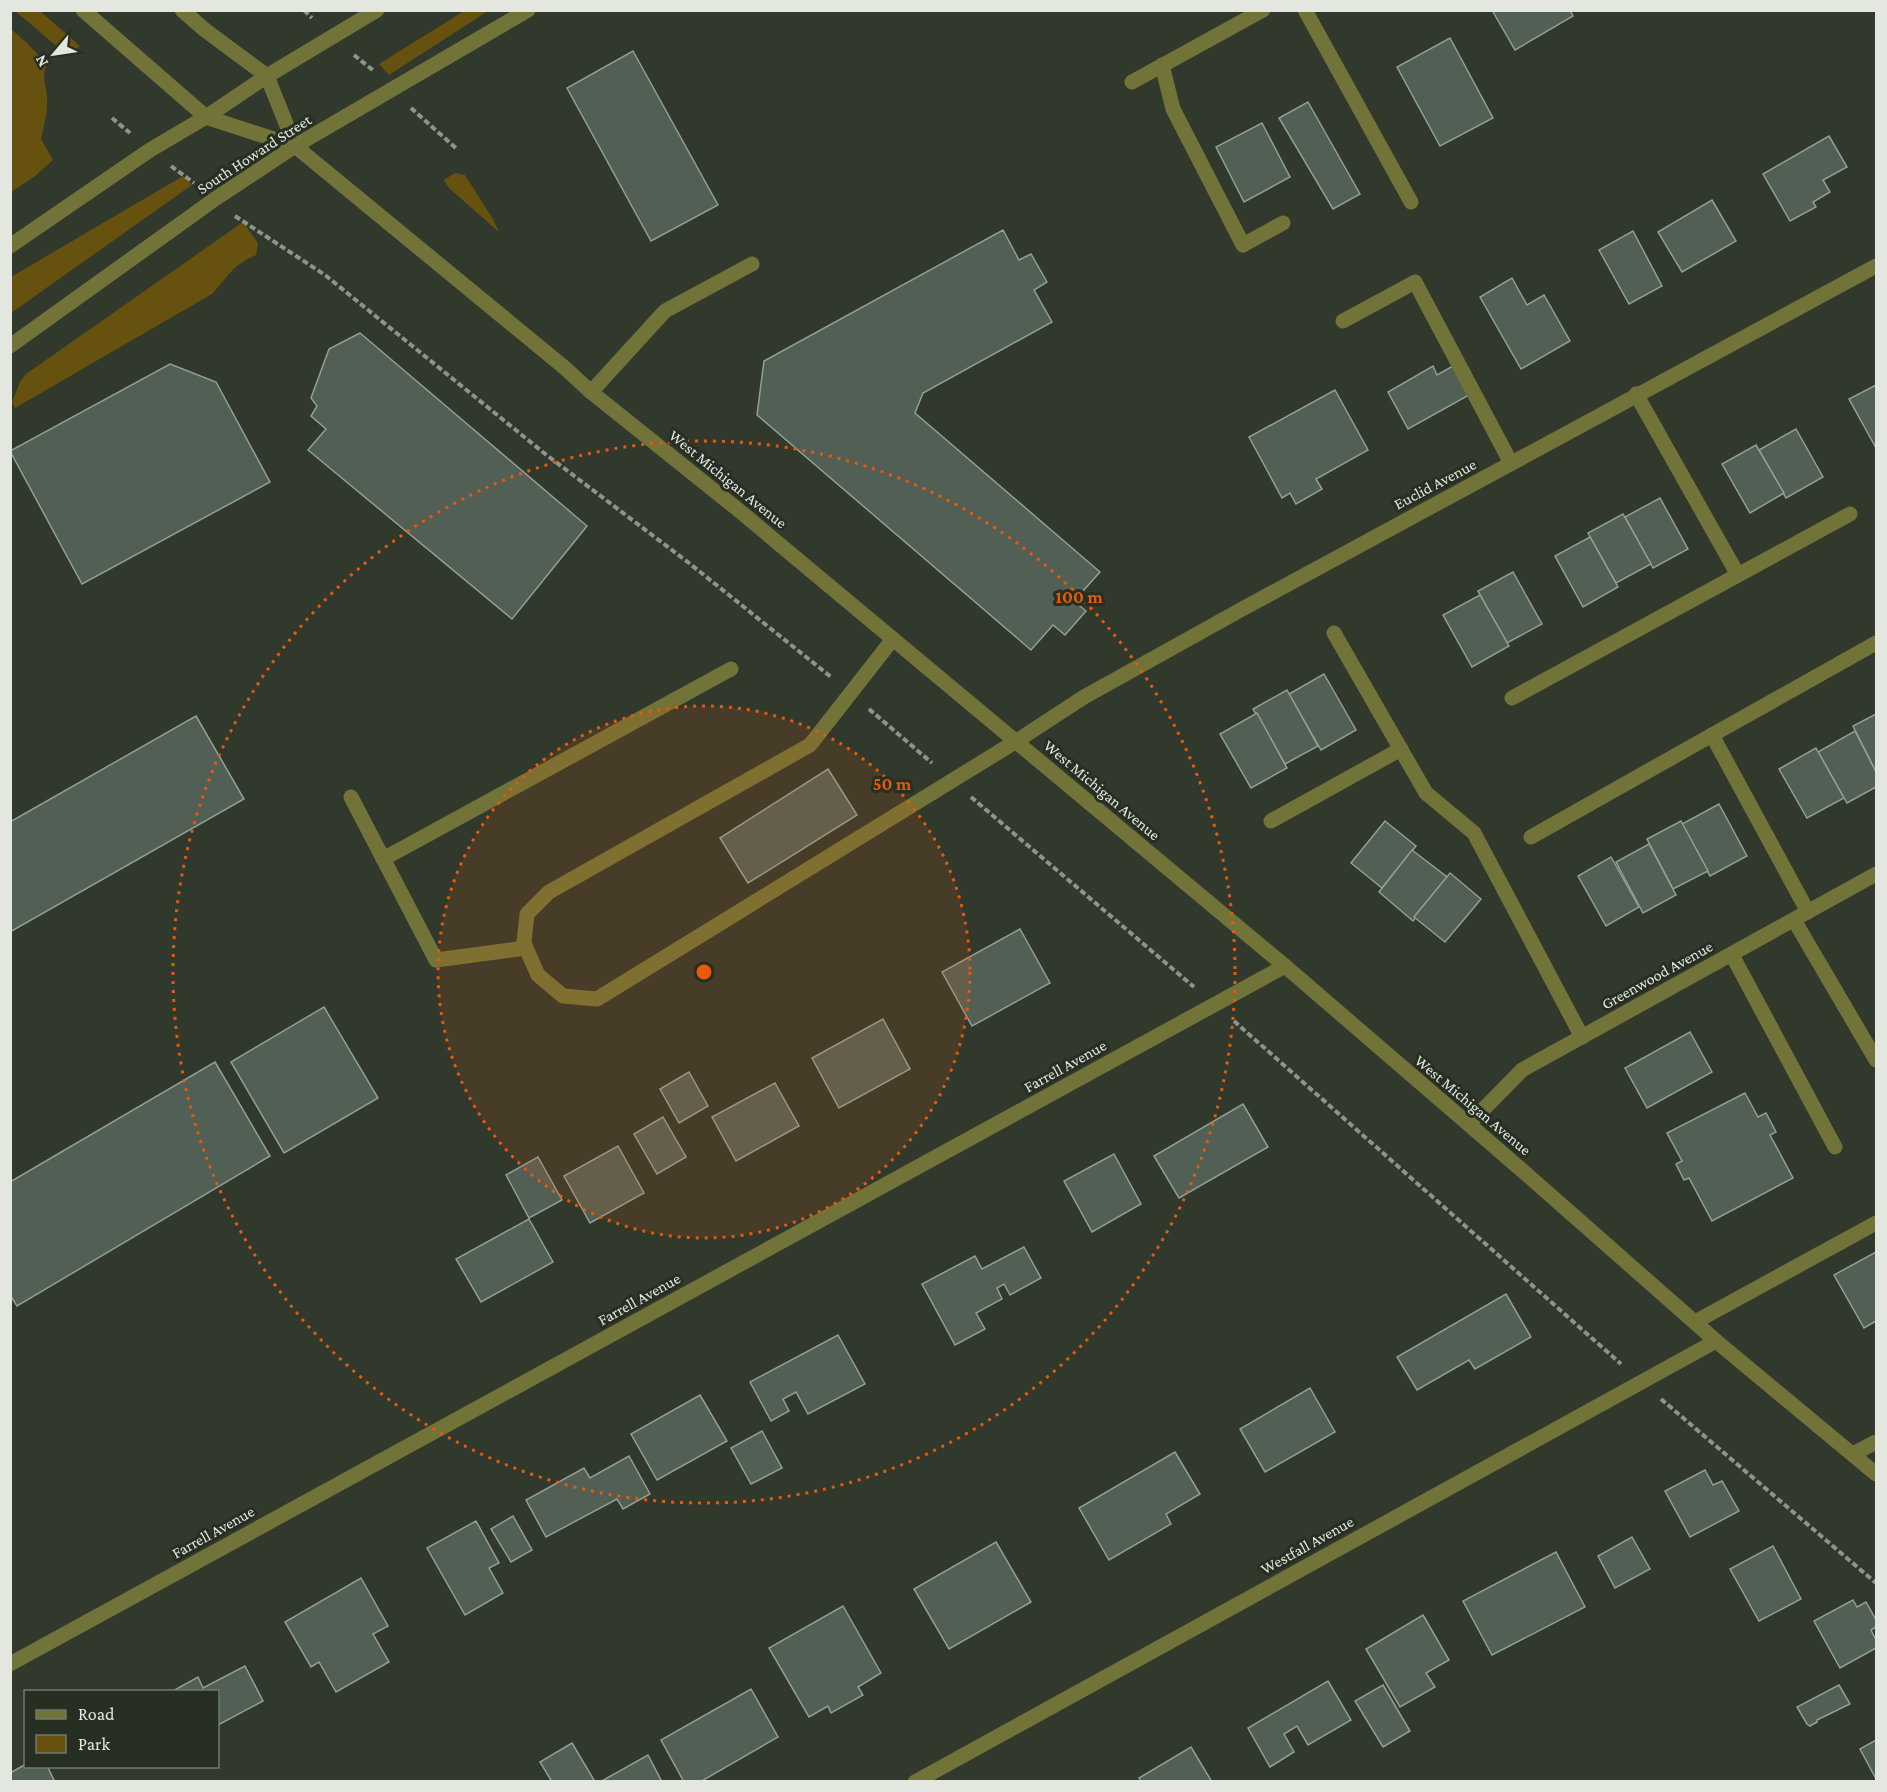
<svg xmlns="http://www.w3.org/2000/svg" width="1887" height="1792" viewBox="0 0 1887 1792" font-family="'Crimson Pro',serif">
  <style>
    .green { fill: #66510e }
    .building { fill: #525f55; stroke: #919f94; stroke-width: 1.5 }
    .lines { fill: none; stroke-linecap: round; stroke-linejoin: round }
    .path { stroke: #8e948a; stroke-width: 4; stroke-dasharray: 6 3; stroke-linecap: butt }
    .minor { stroke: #717338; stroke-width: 15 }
    .ring { fill: none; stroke: #e8590c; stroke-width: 3; stroke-dasharray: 3 6 }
    .labels { text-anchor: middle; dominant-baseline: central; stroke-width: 6; stroke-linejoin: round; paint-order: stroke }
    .street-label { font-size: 16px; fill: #e3e7df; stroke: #272e22 }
    .centre { fill: #e8590c; stroke: #272e22; stroke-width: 3 }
    .ring-label { font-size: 18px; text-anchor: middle; font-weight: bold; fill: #e8590c; stroke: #272e22; stroke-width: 6; stroke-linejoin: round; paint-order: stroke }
  </style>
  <rect width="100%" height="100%" fill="#31382c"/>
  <g class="green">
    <path d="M15 11H40L80 46 69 54H66Z"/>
    <path d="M464 11H488L389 75 379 64Z"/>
    <path d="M11 29 27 43 47 64C40 81 49 89 47 106 47 117 43 128 41 139L53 160 34 177 11 192Z"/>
    <path d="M455 173 465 175 493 219 499 232 450 189 444 181 445 179Z"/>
    <path d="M183 176 192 185 11 313V277Z"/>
    <path d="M243 222 258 243 256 255C230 267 230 275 212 294L15 408 12 402 20 382 26 374Z"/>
  </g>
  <g class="building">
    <path d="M1492 10H1570L1573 16 1515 50Z"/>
    <path d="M1450 38 1493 118 1440 146 1397 67Z"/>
    <path d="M633 51 718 205 651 241 567 88Z"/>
    <path d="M1308 102 1360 194 1333 209 1279 118Z"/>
    <path d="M1262 123 1290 177 1244 202 1216 147Z"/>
    <path d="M1829 136 1847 167 1823 180 1830 192 1813 202 1816 207 1790 221 1763 174Z"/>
    <path d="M1712 200 1736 241 1682 272 1658 232Z"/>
    <path d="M1003 230 1019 260 1031 254 1047 282 1034 290 1052 322 923 393 915 413 1100 572 1074 601 1086 611 1065 635 1053 625 1031 650 757 415 764 361Z"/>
    <path d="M1633 231 1662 286 1629 304 1599 250Z"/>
    <path d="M1512 278 1527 305 1544 295 1570 341 1521 369 1480 297Z"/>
    <path d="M360 333 587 526 512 619 308 450 326 429 311 416 317 406 311 398 329 349Z"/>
    <path d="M170 364 216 382 270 482 82 584 10 451Z"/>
    <path d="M1433 366 1437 375 1453 366 1469 395 1408 429 1388 392Z"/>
    <path d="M1876 385V448L1849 399Z"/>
    <path d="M1335 390 1368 450 1316 479 1322 489 1296 504 1290 493 1282 498 1249 437Z"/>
    <path d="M1796 429 1823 477 1786 498 1759 450Z"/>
    <path d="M1756 445 1784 493 1750 513 1722 464Z"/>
    <path d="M1660 498 1688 549 1653 568 1625 517Z"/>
    <path d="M1623 514 1651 564 1616 583 1588 533Z"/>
    <path d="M1590 537 1618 587 1583 607 1555 556Z"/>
    <path d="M1513 572 1542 624 1507 643 1478 591Z"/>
    <path d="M1480 595 1509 646 1472 667 1443 615Z"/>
    <path d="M1324 674 1356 730 1321 750 1289 694Z"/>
    <path d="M1287 690 1318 746 1285 764 1253 709Z"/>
    <path d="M1257 713 1287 768 1251 788 1220 734Z"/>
    <path d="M1876 714V772L1853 726Z"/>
    <path d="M196 716 244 799 10 932V822Z"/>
    <path d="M1855 731 1876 772V787L1847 803 1818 752Z"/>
    <path d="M1816 748 1844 798 1807 818 1779 769Z"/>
    <path d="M828 769 857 815 748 883 720 838Z"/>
    <path d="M1719 804 1747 856 1710 876 1682 824Z"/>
    <path d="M1385 821 1416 846 1382 888 1351 863Z"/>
    <path d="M1681 821 1708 871 1673 889 1647 839Z"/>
    <path d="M1649 844 1676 895 1643 913 1616 862Z"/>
    <path d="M1412 850 1447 877 1413 921 1379 892Z"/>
    <path d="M1611 857 1639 907 1606 926 1578 876Z"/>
    <path d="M1450 873 1481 899 1445 942 1414 917Z"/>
    <path d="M1020 929 1050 983 972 1026 942 972Z"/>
    <path d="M324 1007 378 1098 284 1153 231 1062Z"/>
    <path d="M883 1019 910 1069 839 1108 812 1058Z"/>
    <path d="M1690 1032 1712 1072 1647 1108 1625 1068Z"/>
    <path d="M215 1062 270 1156 17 1306 10 1295V1182Z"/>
    <path d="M689 1072 708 1106 679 1123 660 1089Z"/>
    <path d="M775 1083 799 1126 736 1161 712 1117Z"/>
    <path d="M1745 1093 1758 1117 1766 1113 1776 1132 1770 1135 1793 1178 1712 1221 1689 1178 1684 1180 1676 1164 1682 1161 1667 1133Z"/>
    <path d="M1243 1104 1268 1147 1179 1198 1154 1156Z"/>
    <path d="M663 1117 686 1157 657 1174 634 1134Z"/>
    <path d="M618 1146 644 1193 590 1223 564 1176Z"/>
    <path d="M1114 1154 1141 1204 1092 1232 1064 1181Z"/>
    <path d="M538 1157 562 1200 529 1218 506 1175Z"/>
    <path d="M529 1219 553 1262 481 1302 456 1259Z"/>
    <path d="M1024 1247 1041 1278 1010 1295 1004 1284 997 1288 1002 1299 976 1313 985 1329 955 1345 922 1284 975 1256 982 1269Z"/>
    <path d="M1876 1252V1321L1864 1328 1834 1275Z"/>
    <path d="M1506 1294 1531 1337 1475 1369 1469 1360 1417 1390 1397 1357Z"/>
    <path d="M838 1335 865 1384 808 1414 796 1392 783 1399 789 1411 771 1421 750 1382Z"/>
    <path d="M1310 1388 1335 1432 1265 1472 1240 1429Z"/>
    <path d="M700 1395 727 1441 657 1480 631 1434Z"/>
    <path d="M762 1431 782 1468 751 1484 731 1448Z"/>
    <path d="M1175 1452 1200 1494 1166 1514 1171 1524 1109 1560 1079 1508Z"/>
    <path d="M629 1456 650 1494 623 1509 617 1499 546 1537 526 1500 584 1468 590 1478Z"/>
    <path d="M1705 1470 1713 1485 1722 1481 1739 1511 1690 1537 1665 1491Z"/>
    <path d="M513 1516 532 1550 511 1562 491 1529Z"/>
    <path d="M476 1521 499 1563 489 1568 503 1593 465 1615 427 1548Z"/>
    <path d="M1632 1537 1650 1569 1615 1588 1598 1556Z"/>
    <path d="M996 1542 1031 1602 949 1649 914 1589Z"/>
    <path d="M1773 1546 1801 1599 1759 1621 1730 1569Z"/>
    <path d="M1556 1552 1585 1607 1492 1655 1463 1601Z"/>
    <path d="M361 1578 388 1626 373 1634 389 1662 336 1692 319 1662 311 1667 285 1622Z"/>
    <path d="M1853 1600 1857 1607 1866 1602 1876 1620V1627L1871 1630 1876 1640V1648L1840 1668 1814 1621Z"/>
    <path d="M843 1606 881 1673 858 1687 863 1695 831 1713 828 1706 809 1717 769 1648Z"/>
    <path d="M1423 1615 1449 1660 1426 1673 1435 1687 1400 1707 1366 1649Z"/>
    <path d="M245 1666 263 1701 218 1725V1692H171L198 1677 203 1688Z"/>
    <path d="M1328 1681 1351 1720 1308 1745 1297 1726 1284 1734 1294 1752 1270 1767 1248 1728Z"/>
    <path d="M1383 1685 1410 1731 1383 1747 1355 1701Z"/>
    <path d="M1839 1685 1850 1704 1817 1720V1722L1810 1726 1807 1724 1797 1707Z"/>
    <path d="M751 1689 778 1737 700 1782H684L661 1740Z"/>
    <path d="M1876 1740V1779L1860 1749Z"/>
    <path d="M572 1743 594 1780 592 1782H552L540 1762Z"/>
    <path d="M1191 1747 1212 1782H1141L1139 1778Z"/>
    <path d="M648 1755 662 1782H600Z"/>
    <path d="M26 1764V1766H47L55 1782H10V1773Z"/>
  </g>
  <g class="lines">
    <g class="path">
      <path d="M304 10 312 18"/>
      <path d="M354 55 374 71"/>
      <path d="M411 108 457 149"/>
      <path d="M112 118 130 133"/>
      <path d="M171 166 194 183"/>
      <path d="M235 216 325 275 544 453 689 563 831 677"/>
      <path d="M869 709 932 763"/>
      <path d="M971 797 1194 987"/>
      <path d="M1234 1021 1621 1364"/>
      <path d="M1661 1399 1876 1583"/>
    </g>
    <g class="minor">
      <path d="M83 10 206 117 295 146 565 368 591 392 736 508 1285 966 1524 1172 1716 1341 1876 1474"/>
      <path d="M182 10 205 30 267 76 295 146"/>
      <path d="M1305 10 1411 202"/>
      <path d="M1162 65 1173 109 1243 245 1283 223"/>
      <path d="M1132 82 1263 10"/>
      <path d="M10 246 150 150 206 117 267 76 377 10"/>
      <path d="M1343 321 1415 282 1511 463"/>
      <path d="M10 346 215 199 295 146 528 10"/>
      <path d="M591 392 665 311 752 264"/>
      <path d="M1636 394 1738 575"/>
      <path d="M1334 633 1426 793 1474 833 1582 1037"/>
      <path d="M893 639 810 745 549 892 527 914 524 942 526 948 538 975 563 996 597 999 1015 742 1084 697 1244 608 1876 266"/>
      <path d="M1512 698 1850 514"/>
      <path d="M351 797 436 960 526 948"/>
      <path d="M1271 821 1401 749"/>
      <path d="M1531 837 1712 735"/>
      <path d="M383 859 731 669"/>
      <path d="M1808 912 1712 735 1876 643"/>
      <path d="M1794 920 1876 1060"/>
      <path d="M1732 955 1835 1147"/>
      <path d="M1469 1124 1522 1070 1876 874"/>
      <path d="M1695 1322 1876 1223"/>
      <path d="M1853 1454 1876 1442"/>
      <path d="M10 1664 1285 966"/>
      <path d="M915 1782 1716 1341"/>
    </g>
  </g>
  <circle cx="704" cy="972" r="266" fill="#e8590c" fill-opacity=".12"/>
  <g class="ring">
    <circle cx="704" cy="972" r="266"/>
    <circle cx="704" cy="972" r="531"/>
  </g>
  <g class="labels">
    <g class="street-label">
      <text transform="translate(254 154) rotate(-33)">South Howard Street</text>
      <text transform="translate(728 479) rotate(39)">West Michigan Avenue</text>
      <text transform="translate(1435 484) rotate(-28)">Euclid Avenue</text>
      <text transform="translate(1102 790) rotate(40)">West Michigan Avenue</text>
      <text transform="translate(1657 975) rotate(-29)">Greenwood Avenue</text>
      <text transform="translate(1065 1066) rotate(-29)">Farrell Avenue</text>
      <text transform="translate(1473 1105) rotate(40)">West Michigan Avenue</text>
      <text transform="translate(639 1299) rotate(-29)">Farrell Avenue</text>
      <text transform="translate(213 1532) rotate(-29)">Farrell Avenue</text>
      <text transform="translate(1307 1545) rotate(-29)">Westfall Avenue</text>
    </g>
  </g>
  <circle cx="704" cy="972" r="9" class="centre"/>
  <g class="ring-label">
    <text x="1079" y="603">100 m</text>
    <text x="892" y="790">50 m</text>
  </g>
  <rect width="1887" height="1792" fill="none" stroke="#e3e7df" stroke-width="24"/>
  <rect x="24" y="1690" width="195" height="78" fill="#272e22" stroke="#72786e" stroke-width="1.5"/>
  <rect x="36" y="1710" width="30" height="9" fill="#717338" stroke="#72786e" stroke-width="1.5"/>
  <text x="78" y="1720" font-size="18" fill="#e3e7df">Road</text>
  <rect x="36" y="1735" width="30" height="18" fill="#66510e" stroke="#72786e" stroke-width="1.5"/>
  <text x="78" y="1750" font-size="18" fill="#e3e7df">Park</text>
  <g transform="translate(54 54) rotate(241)" stroke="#272e22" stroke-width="4.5" paint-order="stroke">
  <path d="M0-4.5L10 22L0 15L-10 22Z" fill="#e3e7df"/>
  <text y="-9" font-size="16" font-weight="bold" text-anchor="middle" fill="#e3e7df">N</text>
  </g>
</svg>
